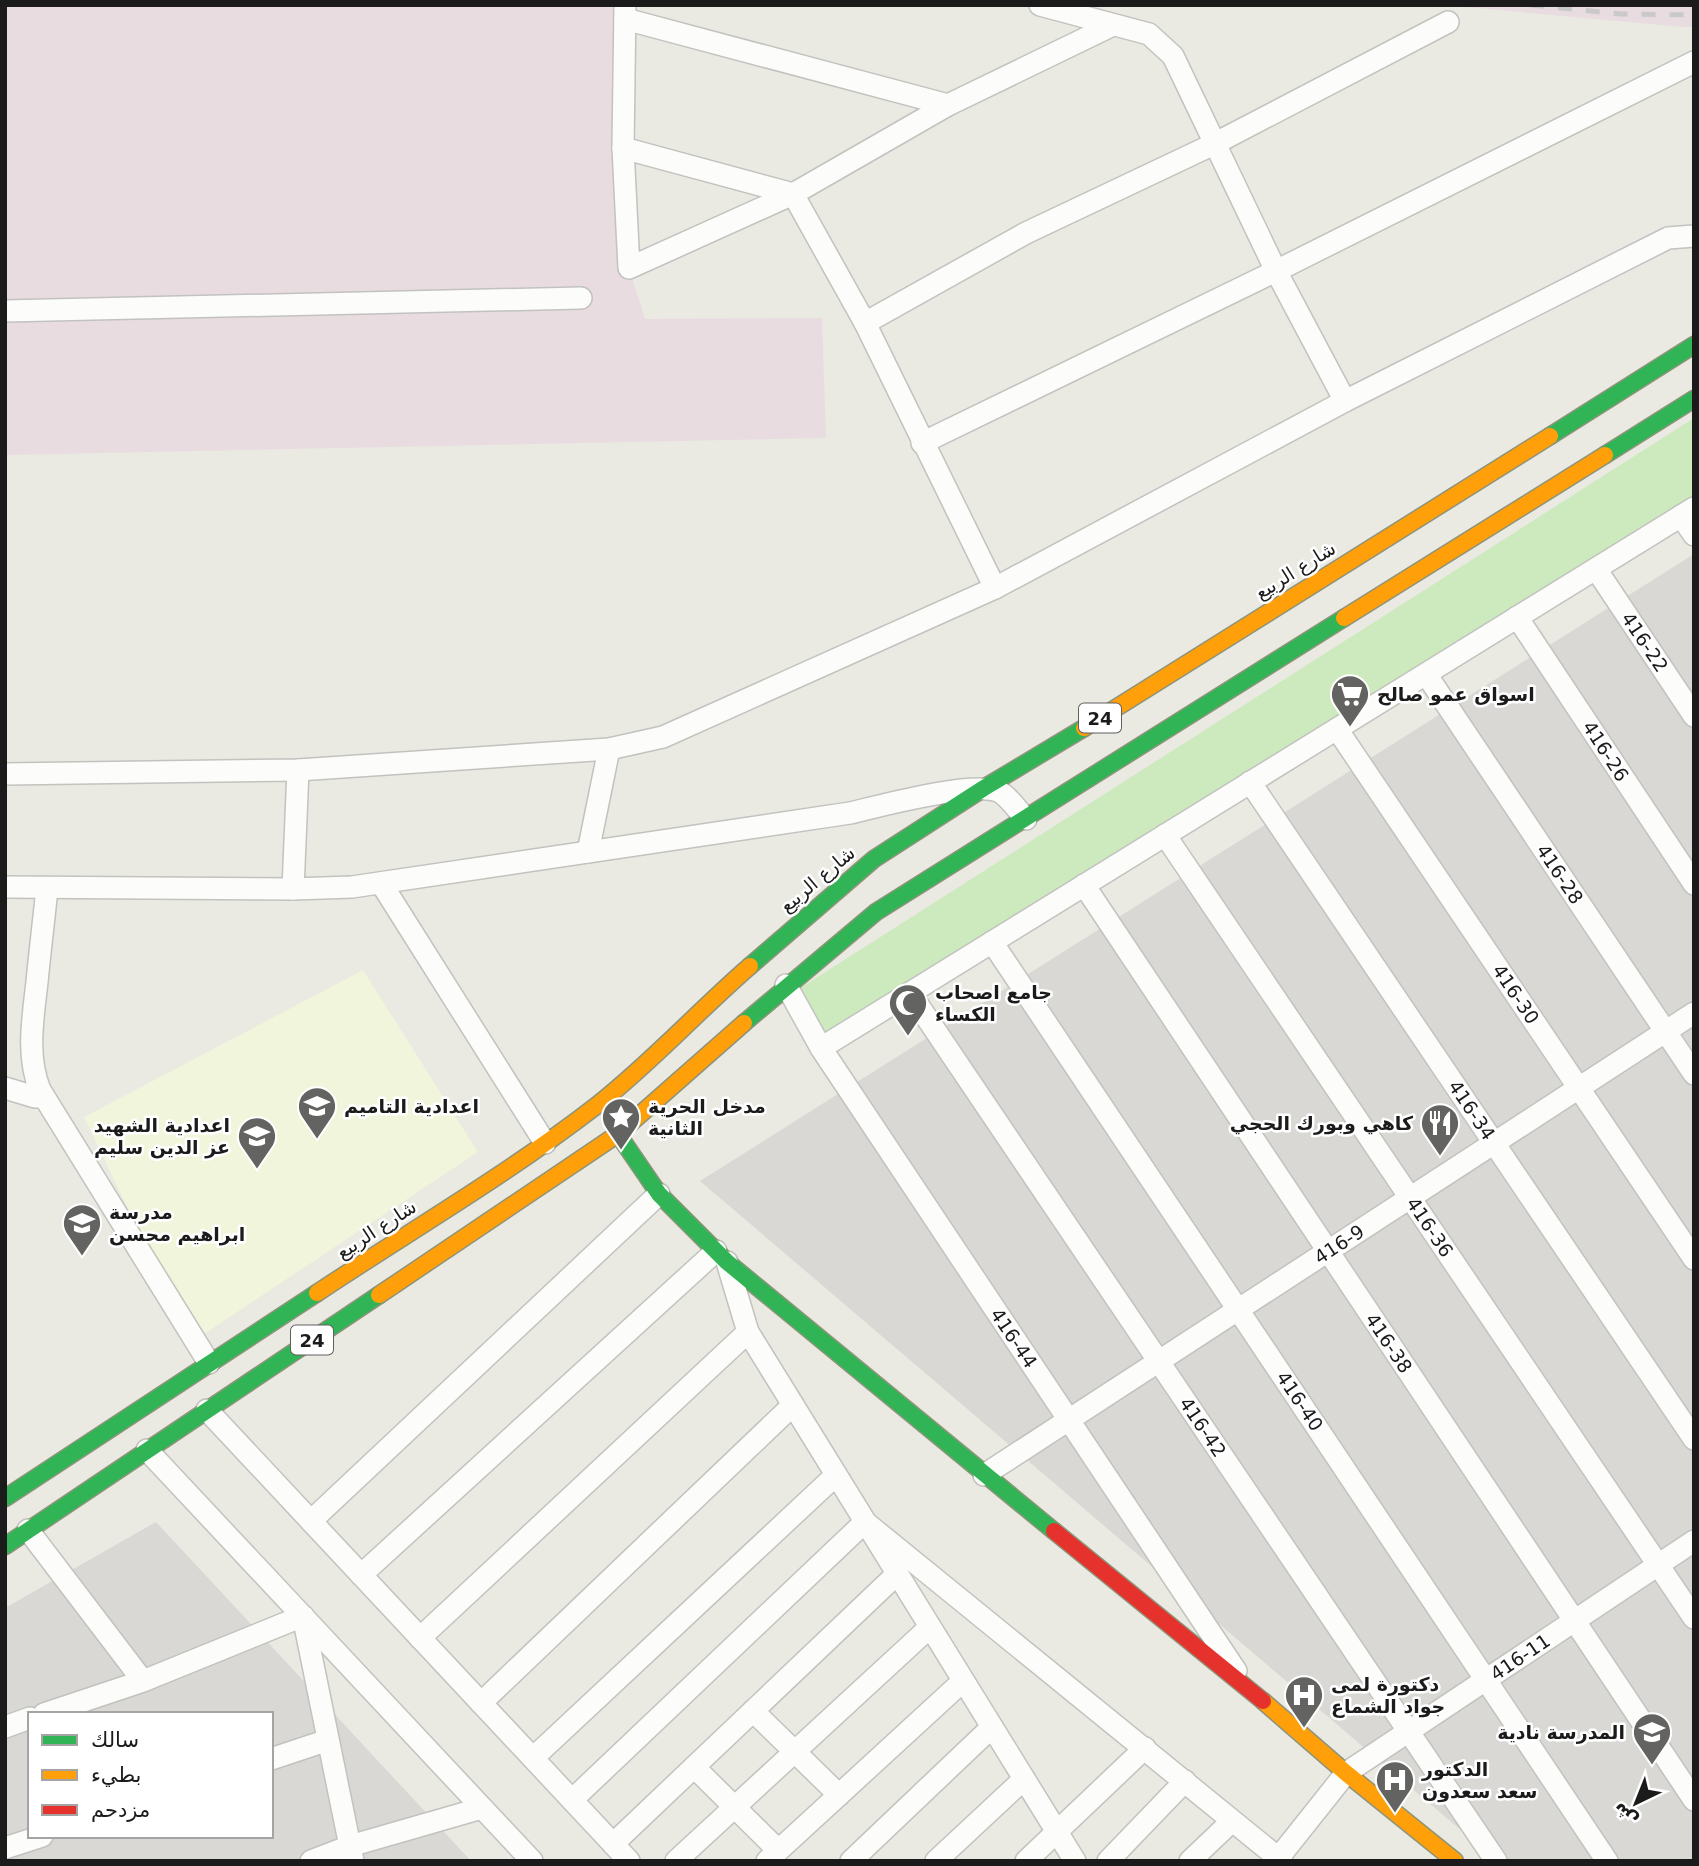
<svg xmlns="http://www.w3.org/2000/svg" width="1699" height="1866" viewBox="0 0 1699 1866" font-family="'DejaVu Sans','Noto Naskh Arabic',sans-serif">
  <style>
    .residential { fill: #d9d8d4; fill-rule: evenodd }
    .industrial { fill: #e8dce0 }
    .education { fill: #f1f5db }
    .grass { fill: #cdeabe }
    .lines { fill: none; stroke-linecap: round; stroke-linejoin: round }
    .street-casing { stroke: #c2c2bf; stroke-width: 24 }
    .fast-casing { stroke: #8d947a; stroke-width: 19 }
    .slow-casing { stroke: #8d947a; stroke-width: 19 }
    .jam-casing { stroke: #8d947a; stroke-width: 19 }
    .street { stroke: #fcfcfb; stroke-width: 21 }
    .fast { stroke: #30b455; stroke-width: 16 }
    .slow { stroke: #ff9f0a; stroke-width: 16 }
    .jam { stroke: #e5322d; stroke-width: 16 }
    .rail { stroke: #c9c9c8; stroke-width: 5; stroke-dasharray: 14 14; stroke-linecap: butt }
    .labels { text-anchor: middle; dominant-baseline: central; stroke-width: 5; stroke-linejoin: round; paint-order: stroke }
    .shield { fill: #fff; stroke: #5f5f5f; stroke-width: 2 }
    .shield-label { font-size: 18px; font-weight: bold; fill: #1b1b1b }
    .street-label { font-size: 19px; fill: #1b1b1b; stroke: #fff }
    .poi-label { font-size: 19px; font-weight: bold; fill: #1b1b1b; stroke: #fff; text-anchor: start }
  </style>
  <rect width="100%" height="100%" fill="#eae9e2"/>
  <g class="residential">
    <path d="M1694 554V1861H1497L700 1181Z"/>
    <path d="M156 1522 471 1861H5V1608ZM30 1714H271V1836H30Z"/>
  </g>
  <g class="industrial">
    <path d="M5 5H626L629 268 645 319 822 318 826 438 5 455Z"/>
    <path d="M1443 5H1694V27H1683Z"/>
  </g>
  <path class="education" d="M363 970 478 1152 192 1342 84 1117Z"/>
  <path class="grass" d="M1694 418V502L823 1042 794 992Z"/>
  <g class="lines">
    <g class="street-casing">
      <g id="street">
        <path d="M625 5 623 148 629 268 793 194 948 105 1113 25"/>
        <path d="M1040 5 1149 34 1173 56 1276 271 1345 401"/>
        <path d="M625 19 948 105"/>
        <path d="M623 148 793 194 865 323 995 588"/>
        <path d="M5 311 581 298"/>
        <path d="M865 323 1026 233 1214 144 1448 22"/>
        <path d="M922 443 1276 271 1694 62"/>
        <path d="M1681 516 1694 535"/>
        <path d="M1596 569 1694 716"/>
        <path d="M1517 617 1694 884"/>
        <path d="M1426 674 1694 1074"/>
        <path d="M1337 729 1694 1259"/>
        <path d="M5 774 298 770 609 749 663 737 995 588 1345 401 1668 238 1694 236"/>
        <path d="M1250 782 1694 1439"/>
        <path d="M1165 835 1694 1618"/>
        <path d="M588 852 609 749"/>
        <path d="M381 883 545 1143"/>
        <path d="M1084 885 1694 1800"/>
        <path d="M5 887 293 889 352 887 850 813C880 806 975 780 1000 792 1010 798 1018 811 1026 819"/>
        <path d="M47 888C44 919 40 950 37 982 33 1018 26 1056 40 1090L209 1363"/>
        <path d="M293 889 298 770"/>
        <path d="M992 942 1607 1861"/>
        <path d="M786 985 821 1048 1236 1671"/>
        <path d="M910 993 1496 1861"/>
        <path d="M821 1048 1694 508"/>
        <path d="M5 1088 35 1097H44"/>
        <path d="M727 1262 748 1332 1075 1861"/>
        <path d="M207 1410 629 1861"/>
        <path d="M147 1450 532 1861"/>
        <path d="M984 1475 1694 1013"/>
        <path d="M311 1521 659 1194"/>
        <path d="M28 1530 143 1681"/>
        <path d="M361 1575 716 1251"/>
        <path d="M420 1638 748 1332"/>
        <path d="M481 1703 793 1405"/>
        <path d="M753 1711 839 1795"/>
        <path d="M44 1714 143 1681 303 1616 353 1861"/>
        <path d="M5 1727 30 1718"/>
        <path d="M533 1758 836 1475"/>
        <path d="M271 1759 328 1740"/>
        <path d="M694 1767 778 1850"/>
        <path d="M572 1800 865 1522 1282 1861"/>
        <path d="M613 1844 897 1574"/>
        <path d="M5 1848 42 1836"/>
        <path d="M311 1861 350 1846 482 1808"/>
        <path d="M676 1861 930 1627"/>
        <path d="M767 1861 963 1681"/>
        <path d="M851 1861 992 1727"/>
        <path d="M936 1861 1024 1779"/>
        <path d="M1026 1861 1145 1748"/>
        <path d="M1108 1861 1185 1781"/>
        <path d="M1190 1861 1232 1821"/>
        <path d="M1276 1861 1346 1773 1694 1541"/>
      </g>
    </g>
    <g class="fast-casing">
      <g id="fast">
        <path d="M1550 436 1694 345"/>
        <path d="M1605 455 1694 399"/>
        <path d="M750 966 874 859 984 788 1084 728"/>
        <path d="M744 1023 876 912 1344 618"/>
        <path d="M618 1134 659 1194 727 1262 1054 1531"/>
        <path d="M5 1498 317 1293"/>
        <path d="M5 1546 379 1295"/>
      </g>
    </g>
    <g class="slow-casing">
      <g id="slow">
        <path d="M1344 618 1605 455"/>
        <path d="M1084 728 1550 436"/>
        <path d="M317 1293C410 1231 508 1174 596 1106 651 1063 698 1011 750 966"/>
        <path d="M379 1295 618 1134 744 1023"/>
        <path d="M1263 1701 1346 1773 1455 1861"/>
      </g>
    </g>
    <g class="jam-casing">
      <path id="jam" d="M1054 1531 1263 1701"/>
    </g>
    <use href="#street" class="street"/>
    <use href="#fast" class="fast"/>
    <use href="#slow" class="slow"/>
    <use href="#jam" class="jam"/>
    <path class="rail" d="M1530 5 1621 14 1694 15"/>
  </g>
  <defs>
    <g id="supermarket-pin" transform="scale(2.0125)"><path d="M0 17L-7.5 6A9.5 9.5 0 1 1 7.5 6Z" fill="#636361" stroke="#fff"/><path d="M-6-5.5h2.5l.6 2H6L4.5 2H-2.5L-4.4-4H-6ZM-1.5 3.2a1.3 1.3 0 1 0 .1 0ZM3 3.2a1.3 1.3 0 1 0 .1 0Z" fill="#fff"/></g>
    <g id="mosque-pin" transform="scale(2.0125)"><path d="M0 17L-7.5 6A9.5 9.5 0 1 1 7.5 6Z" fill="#636361" stroke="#fff"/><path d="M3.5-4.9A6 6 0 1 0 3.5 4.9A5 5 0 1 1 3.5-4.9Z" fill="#fff"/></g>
    <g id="school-pin" transform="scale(2.0125)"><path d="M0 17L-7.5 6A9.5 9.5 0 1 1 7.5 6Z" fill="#636361" stroke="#fff"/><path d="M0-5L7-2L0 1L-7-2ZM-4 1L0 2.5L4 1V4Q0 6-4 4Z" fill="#fff"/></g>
    <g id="sight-pin" transform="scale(2.0125)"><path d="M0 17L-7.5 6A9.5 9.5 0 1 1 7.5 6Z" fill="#636361" stroke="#fff"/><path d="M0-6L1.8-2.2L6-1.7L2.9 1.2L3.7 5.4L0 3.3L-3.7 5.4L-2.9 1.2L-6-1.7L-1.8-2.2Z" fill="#fff"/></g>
    <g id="restaurant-pin" transform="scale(2.0125)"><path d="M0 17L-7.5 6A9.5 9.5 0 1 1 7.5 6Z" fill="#636361" stroke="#fff"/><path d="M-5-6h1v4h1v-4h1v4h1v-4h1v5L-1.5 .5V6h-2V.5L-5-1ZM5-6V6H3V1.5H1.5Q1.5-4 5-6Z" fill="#fff"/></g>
    <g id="hospital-pin" transform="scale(2.0125)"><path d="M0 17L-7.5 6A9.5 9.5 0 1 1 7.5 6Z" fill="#636361" stroke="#fff"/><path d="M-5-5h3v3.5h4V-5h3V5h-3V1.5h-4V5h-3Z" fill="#fff"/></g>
  </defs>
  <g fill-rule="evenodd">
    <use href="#supermarket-pin" x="1350" y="694"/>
    <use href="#mosque-pin" x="908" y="1003"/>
    <use href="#school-pin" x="317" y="1106"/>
    <use href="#sight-pin" x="621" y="1117"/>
    <use href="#restaurant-pin" x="1440" y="1123"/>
    <use href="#school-pin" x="257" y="1136"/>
    <use href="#school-pin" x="82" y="1223"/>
    <use href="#hospital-pin" x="1304" y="1695"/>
    <use href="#school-pin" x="1652" y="1732"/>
    <use href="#hospital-pin" x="1395" y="1780"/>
  </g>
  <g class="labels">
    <g class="shield">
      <rect x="1079" y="703.5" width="42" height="29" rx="5"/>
      <rect x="291" y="1325.5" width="42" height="29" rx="5"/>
    </g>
    <g class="shield-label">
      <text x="1100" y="718">24</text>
      <text x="312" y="1340">24</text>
    </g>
    <g class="street-label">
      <text transform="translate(1295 570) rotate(-32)">شارع الربيع</text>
      <text transform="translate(1645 642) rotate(56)">416-22</text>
      <text transform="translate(1606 751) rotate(57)">416-26</text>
      <text transform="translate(1560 874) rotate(56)">416-28</text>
      <text transform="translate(817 879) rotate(-40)">شارع الربيع</text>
      <text transform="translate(1516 994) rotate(56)">416-30</text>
      <text transform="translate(1472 1110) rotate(56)">416-34</text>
      <text transform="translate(1430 1227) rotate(56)">416-36</text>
      <text transform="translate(376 1229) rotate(-33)">شارع الربيع</text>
      <text transform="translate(1339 1244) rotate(-33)">416-9</text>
      <text transform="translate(1014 1338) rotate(56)">416-44</text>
      <text transform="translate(1389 1343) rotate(56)">416-38</text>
      <text transform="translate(1300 1401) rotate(56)">416-40</text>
      <text transform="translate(1203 1427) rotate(56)">416-42</text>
      <text transform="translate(1520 1657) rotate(-34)">416-11</text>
    </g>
    <g class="poi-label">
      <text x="1377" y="694">اسواق عمو صالح</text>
      <text x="935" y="992">جامع اصحاب<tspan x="935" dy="22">الکساء</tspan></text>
      <text x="344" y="1106">اعدادية التاميم</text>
      <text x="648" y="1106">مدخل الحرية<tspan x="648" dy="22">الثانية</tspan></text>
      <text x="1413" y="1123" text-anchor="end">كاهي وبورك الحجي</text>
      <text x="230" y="1125" text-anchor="end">اعدادية الشهيد<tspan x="230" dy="22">عز الدين سليم</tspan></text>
      <text x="109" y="1212">مدرسة<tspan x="109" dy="22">ابراهيم محسن</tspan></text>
      <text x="1331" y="1684">دكتورة لمى<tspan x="1331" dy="22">جواد الشماع</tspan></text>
      <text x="1625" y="1732" text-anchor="end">المدرسة نادية</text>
      <text x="1422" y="1769">الدكتور<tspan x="1422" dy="22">سعد سعدون</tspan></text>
    </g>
  </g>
  <rect width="1699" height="1866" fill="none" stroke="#1b1b1b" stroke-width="14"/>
  <rect x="28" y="1712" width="245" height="126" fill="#ffffff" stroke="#a4a4a4" stroke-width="2"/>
  <rect x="42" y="1735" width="35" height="10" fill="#30b455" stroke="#a4a4a4" stroke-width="2"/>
  <text x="91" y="1747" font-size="21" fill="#1b1b1b">سالك</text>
  <rect x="42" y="1770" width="35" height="10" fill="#ff9f0a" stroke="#a4a4a4" stroke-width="2"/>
  <text x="91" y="1782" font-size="21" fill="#1b1b1b">بطيء</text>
  <rect x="42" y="1805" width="35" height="10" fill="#e5322d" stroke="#a4a4a4" stroke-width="2"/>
  <text x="91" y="1817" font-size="21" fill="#1b1b1b">مزدحم</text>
  <g transform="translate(1636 1803) rotate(223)" stroke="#ffffff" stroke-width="5" paint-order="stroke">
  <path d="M0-5L12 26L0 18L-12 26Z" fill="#1b1b1b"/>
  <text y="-10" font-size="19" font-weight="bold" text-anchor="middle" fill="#1b1b1b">ش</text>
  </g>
</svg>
